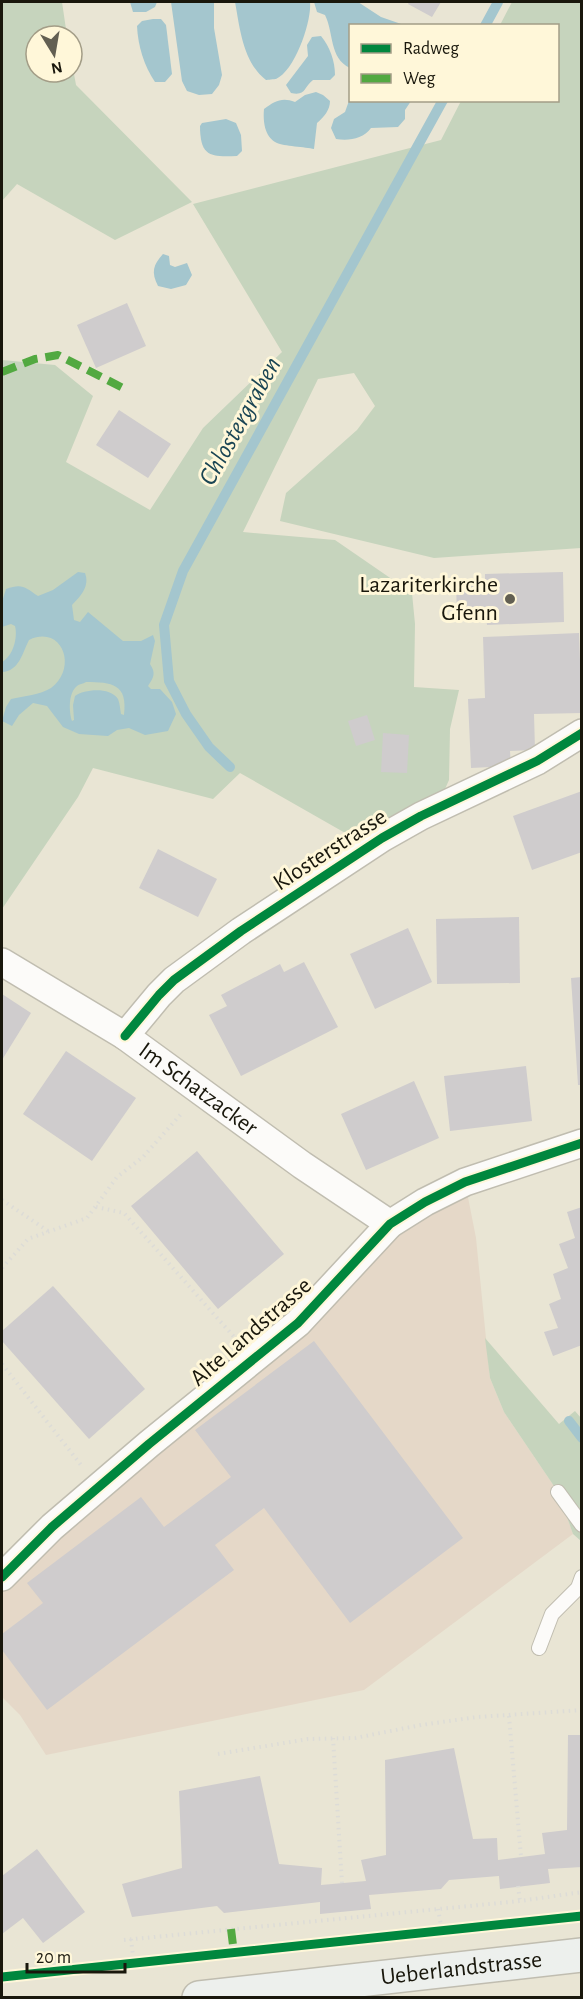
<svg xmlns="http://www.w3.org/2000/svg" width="583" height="1999" viewBox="0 0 583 1999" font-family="'Alegreya Sans',sans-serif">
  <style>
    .commercial { fill: #e5d8c8 }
    .green { fill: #c6d4bd }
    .water { fill: #a4c6ce; fill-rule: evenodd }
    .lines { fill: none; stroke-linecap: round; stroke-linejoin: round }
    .stream { stroke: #a4c6ce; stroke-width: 10 }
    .building { fill: #cfcccd }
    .lane-casing { stroke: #c0bdb0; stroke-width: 16 }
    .street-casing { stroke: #c0bdb0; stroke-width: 30 }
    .secondary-casing { stroke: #c0bdb0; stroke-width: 36 }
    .path { stroke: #dddcd7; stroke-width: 4; stroke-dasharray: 1.5 4.5; stroke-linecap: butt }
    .lane { stroke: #fcfbf9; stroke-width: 14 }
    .street { stroke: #fcfbf9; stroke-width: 27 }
    .secondary { stroke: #edf0ed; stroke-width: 33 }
    .quiet { stroke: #52a941; stroke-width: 8; stroke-dasharray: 15 8; stroke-linecap: butt }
    .cycleway-casing { stroke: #fff7d9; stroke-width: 13 }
    .cycleway { stroke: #00873e; stroke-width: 9 }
    .poi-dot { fill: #625f52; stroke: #fff7d9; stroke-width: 2 }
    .labels { text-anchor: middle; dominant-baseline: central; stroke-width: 6; stroke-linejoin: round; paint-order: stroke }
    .poi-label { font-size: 24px; fill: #19170c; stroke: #fff7d9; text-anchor: end }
    .street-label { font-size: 24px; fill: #19170c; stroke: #fff7d9 }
    .water-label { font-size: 26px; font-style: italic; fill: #1a4554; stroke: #fff7d9 }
  </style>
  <rect width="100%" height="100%" fill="#e9e5d4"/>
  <path class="commercial" d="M465 1182 476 1238 490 1378 504 1412 558 1492 573 1534 364 1690 46 1755 20 1715 2 1697V1577L390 1224Z"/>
  <g class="green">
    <path d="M2 2H62L67 36H36V72H72V63L76 85 192 202 115 240 17 184 2 201Z"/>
    <path d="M512 2H581V548L434 558 280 521 286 493 357 430 375 406 354 373 318 379 243 532 335 540 412 593 415 624 414 687 459 690 450 729 449 780 445 789 426 803 361 842 240 773 213 799 93 768 78 797 2 909V360L55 365 93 396 66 462 150 510 203 428 282 352 193 204 441 140 461 101 558 100V26L500 25Z"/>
    <path d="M485 1338 559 1424 575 1411 581 1418V1541L573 1534 558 1492 504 1412 490 1378Z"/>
  </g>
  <g class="water">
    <path d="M130 2H157L155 7 146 12H133Z"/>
    <path d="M171 2H214V28L222 75 219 85 212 94 199 95 187 91 182 81Z"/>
    <path d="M235 2H310C312 21 295 71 276 79 275 79 267 80 266 80 243 62 240 29 235 2Z"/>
    <path d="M314 2H358L381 17 404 25 350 26V68C329 58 334 33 325 15L317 12Z"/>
    <path d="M153 19H161L166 25 172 74 165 82H155C144 66 138 46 137 26L142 21Z"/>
    <path d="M321 36C330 47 335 61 335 75L330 80H313C303 88 306 96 291 93L286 85 308 56 307 45 312 37Z"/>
    <path d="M316 92 323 95 330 101C330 110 324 117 317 123L314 149C306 147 283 146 277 143 264 137 263 120 264 109 275 101 282 97 295 102L305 95Z"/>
    <path d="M350 98V100L411 101 405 110V119L398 127 371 128C363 139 349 141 336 139L331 128 334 119 345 112Z"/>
    <path d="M226 119 236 123 241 135 242 151 237 156C211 157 200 157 200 126L202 123Z"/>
    <path d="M163 254 169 256 170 265 175 267 187 263 192 275 186 285 171 289 158 286C151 272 153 265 163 254Z"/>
    <path d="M78 572 85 573C90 586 81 596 72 605L74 620 80 622 88 612 123 641H141L153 635 155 641 150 664C156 673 154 677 148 686L151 689H160L172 702 176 714 168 731 145 735 129 728 117 730 108 736 79 734 63 727 47 706 33 703 19 715 12 726 2 721 6 707 11 699C24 696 40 695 51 688 78 669 63 624 29 640 22 654 19 671 2 672V662C13 656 18 638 15 626L11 624 2 627V614H3L2 602 6 589C22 583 25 587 38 596L53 590ZM86 682C112 682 128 684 124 715L121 714C120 709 120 704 118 699 110 687 85 689 75 696L73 705 74 720 72 721C69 712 68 693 77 686 79 684 83 684 86 682Z"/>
  </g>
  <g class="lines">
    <g class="stream">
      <path d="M485 26 498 2"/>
      <path d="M230 767 209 747 186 714 169 681 164 625 183 571 443 100"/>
      <path d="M569 1421 582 1438"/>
    </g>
  </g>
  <g class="building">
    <path d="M409 2H441L432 17 408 4Z"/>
    <path d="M127 303 146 346 96 368 77 325Z"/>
    <path d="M119 410 171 444 148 478 96 445Z"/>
    <path d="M563 572 564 622 487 625 486 616 457 618 456 582 485 581V574Z"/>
    <path d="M579 633 582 713 534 714 535 750 510 751 511 766 471 768 468 699 485 698 483 637Z"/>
    <path d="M367 715 375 740 356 746 348 721Z"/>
    <path d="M383 733 409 735 407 773 381 772Z"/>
    <path d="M582 791V852L532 870 513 816Z"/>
    <path d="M158 849 217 879 198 917 139 888Z"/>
    <path d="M519 917 520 983 437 984 436 919Z"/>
    <path d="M408 928 432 982 375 1009 350 954Z"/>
    <path d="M304 962 338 1027 241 1076 209 1015 227 1006 221 995 280 964 284 972Z"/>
    <path d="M582 977V1085H578L571 978Z"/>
    <path d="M2 994 31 1013 2 1060Z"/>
    <path d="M66 1051 136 1098 92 1161 23 1114Z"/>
    <path d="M526 1066 532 1121 450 1131 444 1076Z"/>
    <path d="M414 1081 439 1138 366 1170 341 1114Z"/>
    <path d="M197 1151 284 1254 218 1309 131 1206Z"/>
    <path d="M582 1207V1345L553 1356 544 1332 558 1328 549 1304 561 1299 553 1274 568 1268 559 1244 575 1238 567 1212Z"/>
    <path d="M53 1286 145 1389 89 1439 2 1341V1331Z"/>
    <path d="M314 1341 463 1538 350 1623 264 1508 215 1545 234 1570 47 1710 2 1650V1634L43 1603 27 1583 141 1497 164 1527 231 1477 195 1430Z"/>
    <path d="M568 1735H582V1867L548 1869 550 1883 500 1889 499 1876 449 1880 441 1889 369 1895 371 1909 320 1914V1902L224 1913 217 1906 132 1917 122 1884 182 1868 179 1791 260 1776 279 1864 322 1868 321 1885 366 1881 361 1860 386 1855 385 1760 454 1748 473 1839 497 1838 498 1860 545 1854 542 1833 567 1830Z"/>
    <path d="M37 1849 85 1912 43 1943 23 1918 2 1934V1876Z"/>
  </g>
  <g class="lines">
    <g class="lane-casing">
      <g id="lane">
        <path d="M558 1492 582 1525"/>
        <path d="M539 1648 552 1614 578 1588 582 1577"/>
      </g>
    </g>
    <g class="street-casing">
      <g id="street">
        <path id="s1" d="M2 962 125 1036 302 1165 390 1224"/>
        <path d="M125 1036 159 995 174 980 241 931 382 838 421 816 537 761 582 733"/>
        <path d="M2 1577 52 1527 149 1444 298 1323 390 1224 425 1202 465 1182 582 1143"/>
      </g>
    </g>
    <g class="secondary-casing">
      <g id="secondary">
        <path id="s2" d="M199 1998 582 1955"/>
      </g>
    </g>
    <g class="path">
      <path d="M2 1200 48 1231"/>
      <path d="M96 1207 124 1213 235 1338"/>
      <path d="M2 1268 28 1239 87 1218 117 1177 143 1157 182 1113"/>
      <path d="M2 1364 81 1465"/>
      <path d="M509 1716 521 1857"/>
      <path d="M333 1738 342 1883"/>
      <path d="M218 1754 308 1739 355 1738 421 1725 477 1717 582 1710"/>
      <path d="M518 1886 520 1901"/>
      <path d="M438 1909 442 1931"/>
      <path d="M131 1939 134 1964"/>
      <path d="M124 1940 520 1901 582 1892"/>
    </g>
    <use href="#lane" class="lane"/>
    <use href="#street" class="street"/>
    <use href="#secondary" class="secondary"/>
    <g class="quiet">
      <path d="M2 372 35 359 58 355 127 390"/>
      <path d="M231 1929 234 1953"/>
    </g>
    <g class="cycleway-casing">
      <g id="cycleway">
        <path d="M125 1036 159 995 174 980 241 931 382 838 421 816 537 761 582 733"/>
        <path d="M2 1577 52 1527 149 1444 298 1323 390 1224 425 1202 465 1182 582 1143"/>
        <path d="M2 1977 582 1916"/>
      </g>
    </g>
    <use href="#cycleway" class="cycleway"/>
  </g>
  <circle class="poi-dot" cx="510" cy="599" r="6"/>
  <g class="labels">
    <g class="poi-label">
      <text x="498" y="585">Lazariterkirche<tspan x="498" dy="28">Gfenn</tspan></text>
    </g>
    <g class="street-label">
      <text transform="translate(330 850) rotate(-33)">Klosterstrasse</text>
      <text stroke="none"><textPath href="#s1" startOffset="234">Im Schatzacker</textPath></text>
      <text transform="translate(251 1332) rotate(-41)">Alte Landstrasse</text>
      <text stroke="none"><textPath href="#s2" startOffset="264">Ueberlandstrasse</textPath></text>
    </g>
    <g class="water-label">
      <text transform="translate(240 421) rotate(-61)">Chlostergraben</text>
    </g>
  </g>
  <rect width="583" height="1999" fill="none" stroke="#19170c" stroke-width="6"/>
  <rect x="349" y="24" width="210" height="78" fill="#fff7d9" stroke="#a39d87" stroke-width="1.5"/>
  <rect x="361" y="44" width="30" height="9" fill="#00873e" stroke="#a39d87" stroke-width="1.5"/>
  <text x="403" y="54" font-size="18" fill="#19170c">Radweg</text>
  <rect x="361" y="74" width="30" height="9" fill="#52a941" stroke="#a39d87" stroke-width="1.5"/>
  <text x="403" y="84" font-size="18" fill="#19170c">Weg</text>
  <g transform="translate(54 54) rotate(169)"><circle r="28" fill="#fff7d9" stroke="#a39d87" stroke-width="1.5"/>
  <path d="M0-4.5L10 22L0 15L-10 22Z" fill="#625f52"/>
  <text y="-9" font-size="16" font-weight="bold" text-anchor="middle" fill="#19170c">N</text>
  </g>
  <path d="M27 1963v9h98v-9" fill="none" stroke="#19170c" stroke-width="3"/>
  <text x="36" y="1963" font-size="18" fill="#19170c" stroke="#fff7d9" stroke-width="4.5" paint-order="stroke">20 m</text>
</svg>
